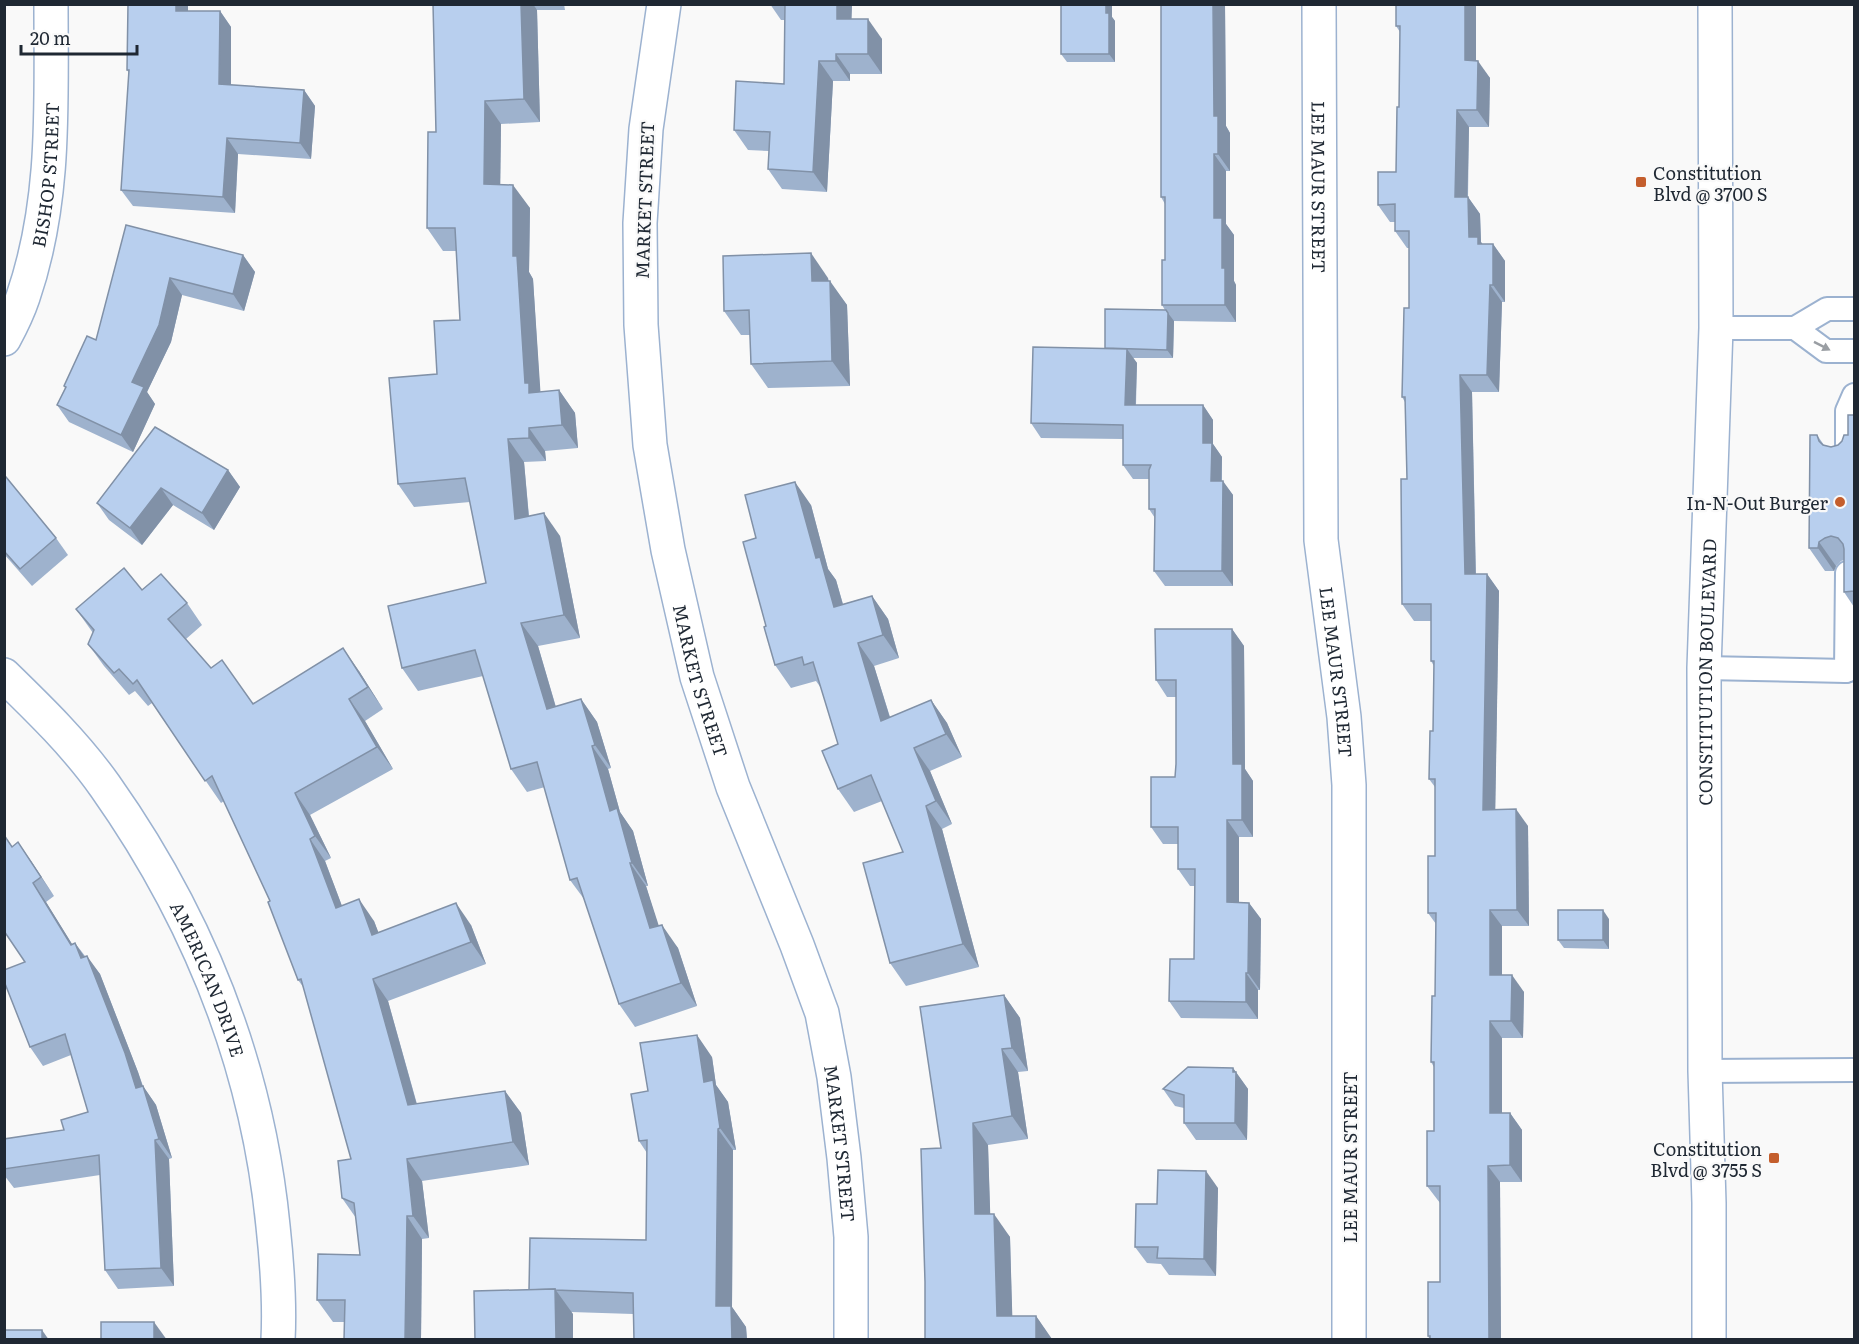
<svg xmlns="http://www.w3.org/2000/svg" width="1859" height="1344" viewBox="0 0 1859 1344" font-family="Literata,serif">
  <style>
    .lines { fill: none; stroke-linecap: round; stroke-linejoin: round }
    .lane-casing { stroke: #9cb2d0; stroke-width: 26 }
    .street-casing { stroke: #9cb2d0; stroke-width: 36 }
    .secondary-casing { stroke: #9cb2d0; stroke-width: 36 }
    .lane { stroke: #fff; stroke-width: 22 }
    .street { stroke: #fff; stroke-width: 33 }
    .secondary { stroke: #fff; stroke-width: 33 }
    .wall { fill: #9eb2cd }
    .shaded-wall { fill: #8191a7 }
    .building { fill: #b8cfee; stroke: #8191a7; stroke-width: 1.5 }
    .oneway { fill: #9a9ea3 }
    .poi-dot { fill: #c45e2d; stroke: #f9f9f9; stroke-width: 2 }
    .labels { text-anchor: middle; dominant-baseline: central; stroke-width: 4.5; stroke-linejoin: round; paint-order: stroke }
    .poi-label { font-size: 18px; fill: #1f2833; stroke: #f9f9f9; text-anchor: end }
    .street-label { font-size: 18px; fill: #1f2833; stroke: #f9f9f9 }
  </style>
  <rect width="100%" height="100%" fill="#f9f9f9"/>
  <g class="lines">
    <g class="lane-casing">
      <g id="lane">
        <path d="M1716 328H1795L1827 309H1854"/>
        <path d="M1795 328 1826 351H1854"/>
        <path d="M1847 457V411L1854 395"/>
        <path d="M1704 668 1846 671 1854 668"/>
        <path d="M1846 671 1847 573"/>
        <path d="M1705 1071 1854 1070"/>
      </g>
    </g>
    <g class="street-casing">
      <g id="street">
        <path id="s1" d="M664 4 646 129 640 223 641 325 650 445 668 550 697 677 733 787 797 945 822 1013 834 1077 844 1158 851 1237V1340"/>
        <path id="s2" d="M1319 4 1321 540 1344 717 1349 785V1340"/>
        <path id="s3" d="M4 339C11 326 18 312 23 297 56 201 51 104 51 4"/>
        <path id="s4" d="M4 675C40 710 76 745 105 786 199 919 257 1063 273 1226 277 1263 280 1302 278 1340"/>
      </g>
    </g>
    <g class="secondary-casing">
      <g id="secondary">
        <path id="s5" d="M1709 1340V1203L1705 1071 1704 668 1716 328 1715 4"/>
      </g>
    </g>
    <use href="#lane" class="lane"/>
    <use href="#street" class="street"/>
    <use href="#secondary" class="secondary"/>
  </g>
  <g class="wall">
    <path d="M188 4V11H220L231 27V85L304 90 315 106 311 159 238 154 235 213 133 206 121 190 129 73 127 70Z"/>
    <path d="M433 4H564L565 10H537L540 122 501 124 500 185 530 208 529 272 533 279 540 392 559 390 575 413 578 448 545 451 546 461 524 462 529 516 560 536 580 638 538 646 556 707 581 699 597 722 611 768 608 769 620 812 633 831 648 886H646L658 926 678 948 697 1006 635 1027 619 1004 584 899 570 880 545 787 527 792 511 769 483 676 418 691 402 668 486 583 470 502 414 507 398 484 437 374 460 320 457 251H443L427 228 436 132Z"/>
    <path d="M770 4H852L851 19 882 39V74H850V81H833L827 192 782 189 768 169 769 151 748 150 734 130 784 84 785 20H781Z"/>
    <path d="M1061 4H1112V17L1115 21V62H1067L1061 54Z"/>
    <path d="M1161 4H1225L1226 126 1230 133V171H1226V224L1234 235V281L1236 285V322L1174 321 1173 358H1133L1137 363 1136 405H1203L1213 420V444L1222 457V481L1233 495V586H1165L1154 571 1155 518 1149 509V479H1133L1123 465V439L1041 438 1031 423 1105 348 1165 310 1162 305 1165 260V204L1161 197Z"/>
    <path d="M1476 4V61L1490 78 1489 127H1469L1468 197 1480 214 1481 242 1482 244H1493L1505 261V302H1502L1499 392H1472L1476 574H1487L1499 591 1495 810 1528 826 1529 926H1502V975L1524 992 1523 1038H1502V1113H1510L1522 1130V1182H1500L1501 1340H1430L1428 1336 1440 1282V1203L1427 1186 1434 1131V1067L1431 1062 1435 996 1436 924 1428 913 1435 856V787L1429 779 1433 731 1434 666 1431 661V621H1414L1402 604 1407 479 1405 402 1402 397 1409 308V248H1407L1395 231V222H1390L1378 205 1396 172 1399 107 1400 32 1396 26Z"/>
    <path d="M126 225 243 255 255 272 244 311 182 295 171 342 147 392 155 404 133 452 69 422 57 405 65 388 64 386 96 340Z"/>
    <path d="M828 278 829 281 847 305 850 386 768 388 751 364 750 335H741L724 311Z"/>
    <path d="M1854 415V607L1844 592V560L1841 561 1836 566 1834 571H1825L1809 548 1817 435 1824 445 1831 447 1838 445 1848 435Z"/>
    <path d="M228 470 240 487 214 530 173 505 142 545 109 520 97 503Z"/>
    <path d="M4 478 56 538 68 555 32 586 4 554Z"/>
    <path d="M811 505 828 569 836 580 843 604 872 596 888 619 899 658 874 666 890 717 931 700 947 723 962 757 930 771 952 824 942 829 979 967 906 986 890 963 903 852 882 801 854 812 838 789V744L821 688 816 681 791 688 775 665 766 626 756 538Z"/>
    <path d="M142 590 187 603 202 625 186 639 211 668 253 703 359 671 383 709 365 721 393 769 310 815 331 858 325 861 342 906 374 921 378 932 471 925 486 964 388 1001 417 1104 505 1091 521 1113 529 1165 422 1181 429 1238 422 1239 421 1340H344L345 1322H333L317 1300 360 1255 356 1218 342 1198 351 1159 304 988 298 980 270 901 224 801 221 803 152 703 148 706 135 691 129 695 104 666 88 644 93 633 76 609Z"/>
    <path d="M1232 629 1244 646 1245 769 1253 781V837H1239V902L1249 903 1261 919 1260 990H1258V1019L1181 1018 1169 1001 1194 959 1195 886H1190L1178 869V844H1163L1151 827 1175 777 1176 764V697H1167L1156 680Z"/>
    <path d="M4 835 12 846 31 861 54 896 46 902 72 944 75 943 85 956 100 974 138 1072 143 1086 156 1105 172 1158 169 1159 174 1286 118 1289 105 1270 100 1175 14 1188 4 1175V1139L64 1130 88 1112 71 1055 43 1066 30 1047 25 962Z"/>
    <path d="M1609 919V949L1564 948 1558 940Z"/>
    <path d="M1004 995 1020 1018 1028 1071 1018 1072 1028 1139 988 1145 990 1214 1010 1237 1012 1316H1036L1052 1340H925L941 1148Z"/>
    <path d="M712 1057 716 1085 728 1102 736 1150H733L732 1307 746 1327 747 1340H634L633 1314 571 1312 573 1314 530 1290 646 1240 647 1153 639 1141 648 1091Z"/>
    <path d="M1233 1068 1248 1089 1247 1140H1196L1184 1123V1108L1175 1106 1163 1089Z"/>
    <path d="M1218 1188 1216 1276 1169 1275 1161 1264 1147 1263 1135 1247Z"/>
  </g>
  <g class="shaded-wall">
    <path d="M176 4H188V27L176 11Z"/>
    <path d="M521 4H533L537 10 540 122 524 99Z"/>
    <path d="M837 4H852L851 39 837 19Z"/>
    <path d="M1106 4H1112V17L1115 21V62L1109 54Z"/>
    <path d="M1213 4H1225L1226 126 1230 133V171L1218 154 1214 116Z"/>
    <path d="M1465 4H1476V77L1465 60Z"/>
    <path d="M220 11 231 27V100L219 84Z"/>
    <path d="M868 19 882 39V74L868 54Z"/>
    <path d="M836 54 850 74V81L836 61Z"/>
    <path d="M819 61 833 81 827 192 813 172Z"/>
    <path d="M1478 61 1490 78 1489 127 1477 110Z"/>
    <path d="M304 90 315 106 311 159 300 143Z"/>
    <path d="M485 101 501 124 500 207 484 184Z"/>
    <path d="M1457 110 1469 127 1467 214 1455 197Z"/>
    <path d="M227 138 238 154 235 213 223 197Z"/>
    <path d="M1214 154 1226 171V224L1234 235V281L1236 285V322L1225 305 1222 268 1214 218Z"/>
    <path d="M513 185 530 208 529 272 533 279 541 400 529 393 525 383 513 256Z"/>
    <path d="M1468 197 1480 214 1481 242 1490 254 1469 237Z"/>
    <path d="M1493 244 1505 261V302L1493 285Z"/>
    <path d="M811 253 828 278 829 306 812 281Z"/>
    <path d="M243 255 255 272 244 311 233 294Z"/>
    <path d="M170 278 182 295 171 342 147 392 155 404 133 452 121 435 132 382Z"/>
    <path d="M830 281 847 305 850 386 832 361Z"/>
    <path d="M1490 285 1502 302 1499 392 1487 375Z"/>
    <path d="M1168 313 1174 321 1173 358 1167 350Z"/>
    <path d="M1127 349 1137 363 1135 420 1125 405Z"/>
    <path d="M1460 375 1472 392 1476 591 1465 574Z"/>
    <path d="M559 390 575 413 578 448 562 425Z"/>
    <path d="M1203 405 1213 420V444L1222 457 1221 495 1211 481 1203 443Z"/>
    <path d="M529 428 545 451 546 461 529 438Z"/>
    <path d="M508 439 524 462 531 542 515 519Z"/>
    <path d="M228 470 240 487 214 530 202 513Z"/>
    <path d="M1223 481 1233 495V586L1222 571Z"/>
    <path d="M795 482 811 505 828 569 836 580 850 630 834 607 816 558Z"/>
    <path d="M161 488 173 505 142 545 130 528Z"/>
    <path d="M544 513 560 536 580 638 564 615Z"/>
    <path d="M1819 542 1836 566 1834 571 1818 548Z"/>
    <path d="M1487 574 1499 591 1495 827 1483 810Z"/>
    <path d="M872 596 888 619 899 658 883 635Z"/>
    <path d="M521 623 538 646 563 732 547 709Z"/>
    <path d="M1232 629 1244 646 1245 769 1253 781V837L1242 820 1233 764Z"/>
    <path d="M858 643 874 666 898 744 881 721Z"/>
    <path d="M343 648 359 671 383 709 368 687Z"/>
    <path d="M349 699 365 721 393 769 377 747Z"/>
    <path d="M581 699 597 722 611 768 595 745Z"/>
    <path d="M931 700 947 723 962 757 946 734Z"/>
    <path d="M592 746 608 769 620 812 633 831 648 886 632 863 610 811Z"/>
    <path d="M914 748 930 771 952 824 936 801Z"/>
    <path d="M295 793 310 815 331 858 315 836Z"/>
    <path d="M926 806 942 829 979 967 963 944Z"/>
    <path d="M1516 809 1528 826 1529 926 1517 910Z"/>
    <path d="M1227 820 1239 837V919L1227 902Z"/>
    <path d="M310 839 325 861 351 930 336 908Z"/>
    <path d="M18 842 31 861 54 896 41 877Z"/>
    <path d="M630 863 646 886 667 951 650 928Z"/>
    <path d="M33 883 46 902 80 957 75 943 88 962 94 976 71 945Z"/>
    <path d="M359 899 374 921 388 957 372 935Z"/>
    <path d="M456 903 471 925 486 964 471 942Z"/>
    <path d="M1249 903 1261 919 1260 990 1248 973Z"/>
    <path d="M1490 910 1502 926V992L1490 975Z"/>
    <path d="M1603 910 1609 919V949L1603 940Z"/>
    <path d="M662 925 678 948 697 1006 681 983Z"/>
    <path d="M87 956 100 974 138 1072 148 1103 143 1086 156 1105 172 1158 159 1139 136 1088Z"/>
    <path d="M1246 973 1258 990V1019L1246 1002Z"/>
    <path d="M1512 975 1524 992 1523 1038 1511 1021Z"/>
    <path d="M373 979 388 1001 423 1127 408 1105Z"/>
    <path d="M1004 995 1020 1018 1028 1071 1012 1048Z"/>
    <path d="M1490 1021 1502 1038V1130L1490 1113Z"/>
    <path d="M697 1035 712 1057 716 1085 728 1102 736 1150 720 1128 704 1082Z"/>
    <path d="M1002 1049 1018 1072 1028 1139 1012 1116Z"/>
    <path d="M1233 1068 1248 1089 1247 1140 1235 1123Z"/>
    <path d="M505 1091 521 1113 529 1165 513 1142Z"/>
    <path d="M1510 1113 1522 1130V1182L1510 1165Z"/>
    <path d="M973 1123 988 1145 991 1237 975 1214Z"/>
    <path d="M718 1129 733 1150 732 1307 746 1327 747 1340H732L716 1306Z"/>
    <path d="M155 1140 169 1159 174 1286 161 1268Z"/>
    <path d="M407 1159 422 1181 429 1238 413 1216Z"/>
    <path d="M1488 1166 1500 1182 1501 1340H1489Z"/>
    <path d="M1206 1171 1218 1188 1216 1276 1204 1259Z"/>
    <path d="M994 1214 1010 1237 1013 1339 997 1316Z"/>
    <path d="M407 1216 422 1239 421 1340H405Z"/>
    <path d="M555 1289 573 1314V1340H556Z"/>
    <path d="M1036 1316 1052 1339V1340H1036Z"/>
    <path d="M154 1322 167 1340H154Z"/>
    <path d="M42 1330 49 1340H42Z"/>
  </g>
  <g class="building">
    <path d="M128 4H176V11H220L219 84 304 90 300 143 227 138 223 197 121 190 129 70H127Z"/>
    <path d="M433 4H521L524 99 485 101 484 184 513 185V256H517L525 383H529V393L559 390 562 425 529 428V438L508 439 515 519 544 513 564 615 521 623 547 709 581 699 595 745 592 746 610 811 617 808 632 863H630L650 928 662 925 681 983 619 1004 577 878 570 880 537 762 511 769 475 650 402 668 388 606 486 583 465 478 398 484 389 378 437 374 434 321 460 320 455 228H427L428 132H436Z"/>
    <path d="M785 4H837V19H868V54H836V61H819L813 172 768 169 770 132 734 130 736 81 784 84Z"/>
    <path d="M1061 4H1106V13H1109V54H1061Z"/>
    <path d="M1161 4H1213L1214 116H1218V154H1214V218H1222V268H1225V305H1162V260H1165V197H1161Z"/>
    <path d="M1396 4H1465V60L1478 61 1477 110H1457L1455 197H1468L1469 237H1478V244H1493V285H1490L1487 375H1460L1465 574H1487L1483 810 1516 809 1517 910H1490V975H1512L1511 1021H1490V1113H1510V1165L1488 1166 1489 1340H1430V1336H1428V1282H1440V1186H1427V1131H1434V1062H1431L1432 996H1435L1436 913H1428V856H1435V779H1429L1430 731H1433L1434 661H1431V604H1402L1401 479H1407L1405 397H1402L1404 308H1409V231H1395V204L1378 205V172H1396L1397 107H1399L1400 26H1396Z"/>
    <path d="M126 225 243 255 233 294 170 278 159 325 132 382 144 387 121 435 57 405 66 387 64 386 87 336 96 340Z"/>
    <path d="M811 253 812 281H830L832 361 751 364 749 310 724 311 723 256Z"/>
    <path d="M1105 309 1166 310 1168 313 1167 350 1105 348Z"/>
    <path d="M1033 347 1127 349 1125 405H1203V443H1212L1211 481H1223L1222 571H1154L1155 509H1149V470L1151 465H1123V425L1031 423Z"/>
    <path d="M1848 415H1854V591L1844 592V549L1843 544 1838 538 1831 536 1825 538 1819 542 1818 548H1809L1810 435H1817L1819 441 1823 445 1831 447 1838 445 1842 441 1844 435H1848Z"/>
    <path d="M155 427 228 470 202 513 161 488 130 528 97 503Z"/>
    <path d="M6 477 56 538 20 569 4 551V478Z"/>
    <path d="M795 482 816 558 820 557 834 607 872 596 883 635 858 643 881 721 931 700 946 734 914 748 936 801 926 806 963 944 890 963 863 863 903 852 871 775 838 789 822 751 838 744 813 662 804 665 802 657 775 665 764 627 766 626 743 542 756 538 745 495Z"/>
    <path d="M124 568 142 590 161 574 187 603 168 619 211 668 222 660 253 704 343 648 368 687 349 699 377 747 295 793 315 836 310 839 336 908 359 899 372 935 456 903 471 942 373 979 408 1105 505 1091 513 1142 407 1159 413 1216H407L405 1340H344L345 1300H317L318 1254 360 1255 354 1203 342 1198 338 1161 351 1159 301 979 298 980 268 902 270 901 212 776 205 781 137 680 133 684 119 669 114 673 88 644 94 630 76 609Z"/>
    <path d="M1155 629H1232L1233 764H1242V820H1227V902L1249 903 1248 973H1246V1002L1169 1001 1170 959H1194L1195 869H1178V827H1151V777H1175L1176 764V680H1156Z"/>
    <path d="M4 835 12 847 18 842 41 877 33 883 71 945 75 943 81 958 87 956 125 1053 136 1088 143 1086 159 1139 155 1140 161 1268 105 1270 99 1155 4 1169V1139L64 1130 61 1120 88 1112 65 1034 30 1047 4 981V970L25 962 4 931Z"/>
    <rect x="1558" y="910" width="45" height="30"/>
    <path d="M1004 995 1012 1048 1002 1049 1012 1116 973 1123 975 1214H994L997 1316H1036V1340H925V1282L921 1149 941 1148 920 1007Z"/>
    <path d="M697 1035 704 1082 713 1080 720 1128 718 1129 716 1306H731L732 1340H634L633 1293 555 1290V1289L529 1290 530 1238 646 1240 647 1140 639 1141 631 1094 648 1091 640 1043Z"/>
    <path d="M1188 1067 1233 1068V1072H1236L1235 1123H1184V1095L1163 1089Z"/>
    <path d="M1158 1170 1206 1171 1204 1259 1157 1258 1158 1247H1135L1136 1204H1157Z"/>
    <path d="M555 1289 556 1340H475L474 1291Z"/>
    <rect x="101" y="1322" width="53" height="18"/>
    <rect x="4" y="1330" width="38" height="10"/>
  </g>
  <defs><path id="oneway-solid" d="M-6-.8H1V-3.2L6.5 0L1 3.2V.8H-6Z" transform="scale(1.5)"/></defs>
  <use class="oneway" href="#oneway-solid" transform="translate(1822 346) rotate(27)"/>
  <g class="poi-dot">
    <rect x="1635" y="176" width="12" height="12" rx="3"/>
    <circle cx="1840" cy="502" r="6"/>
    <rect x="1768" y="1152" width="12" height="12" rx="3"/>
  </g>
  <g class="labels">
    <g class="poi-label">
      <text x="1653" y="172" text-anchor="start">Constitution<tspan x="1653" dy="21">Blvd @ 3700 S</tspan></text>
      <text x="1828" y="502">In-N-Out Burger</text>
      <text x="1762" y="1148">Constitution<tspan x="1762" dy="21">Blvd @ 3755 S</tspan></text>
    </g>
    <g class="street-label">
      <text stroke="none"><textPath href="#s3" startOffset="171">BISHOP STREET</textPath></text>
      <text stroke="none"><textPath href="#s2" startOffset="183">LEE MAUR STREET</textPath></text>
      <text transform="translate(644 200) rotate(-88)">MARKET STREET</text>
      <text stroke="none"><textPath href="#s2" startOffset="669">LEE MAUR STREET</textPath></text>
      <text stroke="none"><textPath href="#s5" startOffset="668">CONSTITUTION BOULEVARD</textPath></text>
      <text stroke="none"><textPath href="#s1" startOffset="684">MARKET STREET</textPath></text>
      <text stroke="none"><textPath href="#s4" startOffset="370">AMERICAN DRIVE</textPath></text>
      <text stroke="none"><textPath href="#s1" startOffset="1170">MARKET STREET</textPath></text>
      <text transform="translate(1349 1157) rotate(-90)">LEE MAUR STREET</text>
    </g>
  </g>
  <rect width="1859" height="1344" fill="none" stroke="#1f2833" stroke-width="12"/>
  <path d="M21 45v9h116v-9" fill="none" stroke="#1f2833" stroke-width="3"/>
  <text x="30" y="45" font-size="18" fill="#1f2833" stroke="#f9f9f9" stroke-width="4.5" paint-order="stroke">20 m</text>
</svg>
